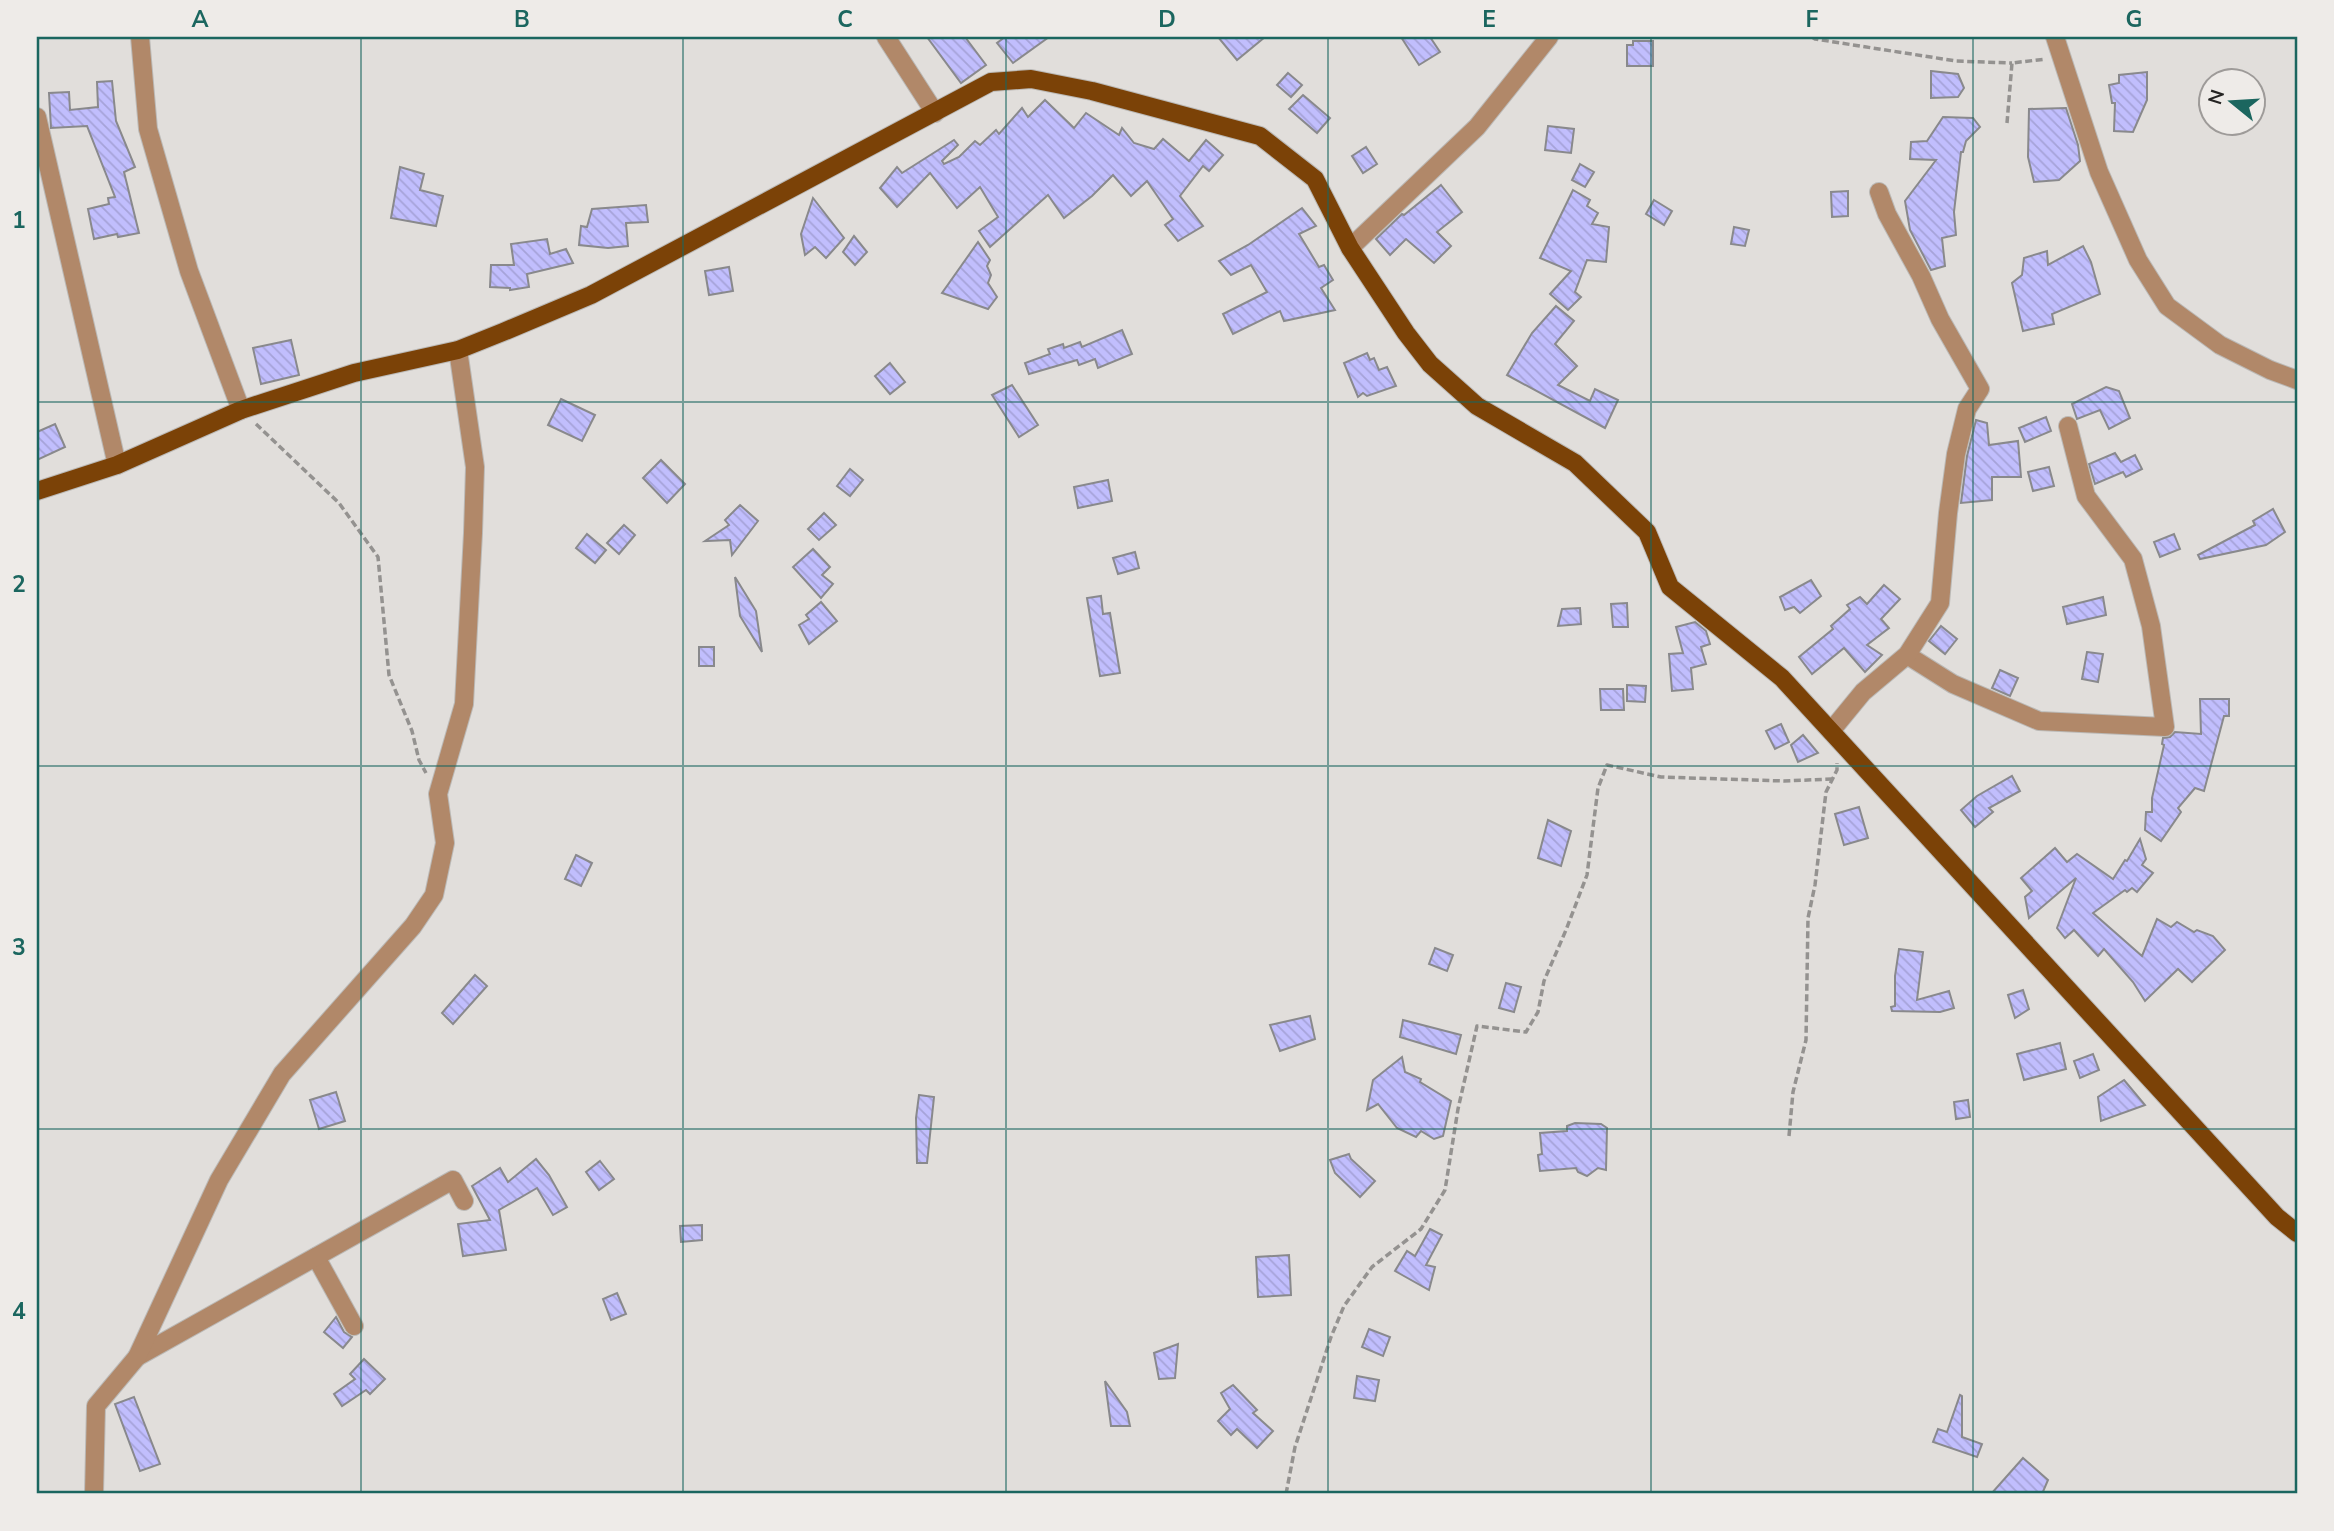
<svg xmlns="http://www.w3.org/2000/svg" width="2334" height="1531" viewBox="0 0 2334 1531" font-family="'Nunito Sans',sans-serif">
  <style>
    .building { fill: url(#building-back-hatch); stroke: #89898c; stroke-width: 2 }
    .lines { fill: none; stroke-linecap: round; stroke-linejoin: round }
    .minor-casing { stroke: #bbb9b6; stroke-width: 20 }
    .major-casing { stroke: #bbb9b6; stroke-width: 20 }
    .path { stroke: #949290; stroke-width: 3.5; stroke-dasharray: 7 3.5; stroke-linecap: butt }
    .minor { stroke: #b18869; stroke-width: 18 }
    .major { stroke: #7b4207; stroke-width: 18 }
    .grid { fill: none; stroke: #1b665f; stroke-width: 2; stroke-opacity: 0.55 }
    .neatline { fill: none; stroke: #1b665f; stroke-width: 2.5 }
    .grid-label { font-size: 23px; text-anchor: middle; font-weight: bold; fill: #1b665f }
  </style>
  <defs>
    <pattern id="building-back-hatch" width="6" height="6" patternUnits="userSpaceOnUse" patternTransform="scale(1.75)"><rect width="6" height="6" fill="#c1befd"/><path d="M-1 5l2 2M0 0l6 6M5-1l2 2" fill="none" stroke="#a6a3d9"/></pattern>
  </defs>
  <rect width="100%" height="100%" fill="#e1dedb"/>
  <g class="building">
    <path d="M927 37H965L986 65 961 83Z"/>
    <path d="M1005 37H1049L1013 63 997 43Z"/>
    <path d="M1218 37H1265L1237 60Z"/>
    <path d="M1401 37H1430L1440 52 1419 65Z"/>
    <path d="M1633 41H1653V66H1627V45H1633Z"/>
    <path d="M1931 71 1958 74 1964 88 1958 97 1931 98Z"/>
    <path d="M2147 72V100L2133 132 2114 131 2115 103H2112L2109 85 2119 83V75Z"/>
    <path d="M1288 73 1302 85 1291 97 1277 85Z"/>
    <path d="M112 81 116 121 135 167 124 172 139 233 118 237 117 234 94 239 88 209 109 204 108 198 115 197 87 126 51 128 49 93 69 92 70 110 98 107 97 82Z"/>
    <path d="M1303 95 1330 118 1317 133 1289 109Z"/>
    <path d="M1045 100 1074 128 1086 113 1119 135 1122 128 1134 143 1154 149 1163 139 1189 161 1206 140 1223 155 1209 171 1203 166 1180 196 1203 226 1178 241 1165 225 1173 219 1147 181 1131 196 1113 175 1092 196 1064 218 1048 195 990 247 979 231 998 217 980 187 957 208 930 173 897 207 880 188 897 167 902 173 954 140 958 145 942 161 944 164 959 157 975 141 980 145 996 130 999 134 1022 108 1028 117Z"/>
    <path d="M2066 108 2078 145 2080 161 2059 180 2034 182 2028 157 2029 109Z"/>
    <path d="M1943 117 1973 118 1980 127 1966 141 1963 152H1961L1954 212 1956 235 1942 238 1945 266 1931 270 1910 230 1905 201 1936 160 1910 159 1911 142 1927 141Z"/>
    <path d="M1548 126 1574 129 1571 153 1545 150Z"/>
    <path d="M1366 147 1377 164 1363 173 1352 156Z"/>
    <path d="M1580 164 1594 172 1585 187 1572 180Z"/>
    <path d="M400 167 424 174 420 190 443 196 436 226 391 218Z"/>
    <path d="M1441 185 1462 212 1437 232 1451 246 1434 263 1406 239 1390 255 1376 239 1402 214 1404 215Z"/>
    <path d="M1573 190 1590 200 1587 206 1598 213 1592 224 1609 227 1606 262 1587 260 1575 292 1581 297 1568 310 1550 294 1571 271 1540 258Z"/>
    <path d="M1848 191V216L1832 217 1831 192Z"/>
    <path d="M813 198 844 238 826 258 815 247 805 255 801 234Z"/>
    <path d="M1654 200 1672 211 1664 225 1646 214Z"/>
    <path d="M646 205 648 222 626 223 628 246 608 248 579 245 581 226 587 227 592 209Z"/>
    <path d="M1302 208 1316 226 1299 234 1319 267 1324 265 1333 280 1321 288 1335 310 1284 321 1280 311 1233 334 1223 314 1267 292 1251 265 1231 275 1219 261 1248 245Z"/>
    <path d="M1734 227 1749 230 1745 246 1731 244Z"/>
    <path d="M854 236 867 252 855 265 843 252Z"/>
    <path d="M547 239 550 254 566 249 573 263 527 274 529 287 510 290V288L490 287 491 265H514L511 244Z"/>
    <path d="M978 242 990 260 987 266 991 275 988 283 997 297 988 309 942 293Z"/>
    <path d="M2083 246 2091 262 2100 294 2052 314 2054 324 2023 331 2012 283 2022 275 2024 258 2047 251 2048 265Z"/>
    <path d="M729 267 733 291 709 295 705 271Z"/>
    <path d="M1556 306 1574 321 1555 344 1577 366 1558 385 1590 401 1595 389 1618 400 1605 428 1507 375 1532 333Z"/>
    <path d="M1122 330 1132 354 1098 368 1095 359 1079 365 1077 360 1029 374 1025 363 1050 354 1048 349 1063 344 1064 348 1080 342 1082 347Z"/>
    <path d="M291 340 299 375 261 384 253 348Z"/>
    <path d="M1367 353 1370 360 1374 358 1379 370 1387 367 1396 386 1367 396 1363 393 1358 397 1344 363Z"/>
    <path d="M890 363 905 382 890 394 875 376Z"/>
    <path d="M1012 385 1038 425 1019 437 992 395Z"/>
    <path d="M2106 387 2119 391 2130 418 2109 429 2100 410 2077 419 2072 404Z"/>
    <path d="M561 399 595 415 582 441 548 425Z"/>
    <path d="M2046 417 2051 431 2025 442 2019 428Z"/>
    <path d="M1976 420 1987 423 1989 445 2018 441 2021 477H1992V500L1961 503 1967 456Z"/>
    <path d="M55 424 65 447 37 460V432Z"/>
    <path d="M2115 453 2121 462 2135 455 2142 469 2126 477 2123 472 2095 484 2089 464Z"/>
    <path d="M661 460 685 484 667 503 643 478Z"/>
    <path d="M2049 467 2054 486 2033 491 2028 472Z"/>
    <path d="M850 469 863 480 850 496 837 486Z"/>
    <path d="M1108 480 1112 501 1078 508 1074 487Z"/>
    <path d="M740 505 758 521 732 555 730 540 705 541 729 525 725 520Z"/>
    <path d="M2273 509 2285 532 2266 545 2200 559 2198 555 2255 525 2253 521Z"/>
    <path d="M824 513 836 525 819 540 808 529Z"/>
    <path d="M624 525 635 535 619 554 607 543Z"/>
    <path d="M587 534 606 550 595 563 576 548Z"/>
    <path d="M2174 534 2180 549 2160 557 2154 542Z"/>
    <path d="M813 549 830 567 822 575 833 584 821 598 793 567Z"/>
    <path d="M1135 552 1139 568 1118 574 1113 558Z"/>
    <path d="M735 577 756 611 762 652 740 616Z"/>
    <path d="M1811 580 1821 596 1800 613 1794 607 1785 610 1780 597Z"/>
    <path d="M1884 585 1900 599 1881 619 1889 628 1867 645 1882 655 1865 672 1844 648 1812 674 1799 657 1833 629 1831 626 1850 609 1847 605 1860 597 1867 604Z"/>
    <path d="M1101 596 1103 614 1110 613 1120 673 1100 676 1087 598Z"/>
    <path d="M2103 597 2106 615 2067 624 2063 607Z"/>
    <path d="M821 602 837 621 809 644 799 625 809 619 806 615Z"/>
    <path d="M1627 603 1628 627H1613L1611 604Z"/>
    <path d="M1580 608 1581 624 1558 626 1562 609Z"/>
    <path d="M1695 622 1706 631 1710 644 1701 647 1706 664 1691 668 1693 689 1672 691 1669 654 1683 653 1676 627Z"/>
    <path d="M1941 626 1957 639 1945 654 1929 641Z"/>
    <rect x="699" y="647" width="15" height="19"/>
    <path d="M2087 652 2103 654 2098 682 2082 679Z"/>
    <path d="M2000 670 2018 678 2010 696 1992 688Z"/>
    <path d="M1627 685 1646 686 1645 702 1627 701Z"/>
    <path d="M1600 689H1623L1624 710H1601Z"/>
    <path d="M2200 699H2229V716H2224L2204 791 2195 788 2178 808 2181 812 2161 841 2145 830 2146 812H2152V798L2164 745 2162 744 2163 738 2170 737 2175 732 2201 734Z"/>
    <path d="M1781 724 1789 742 1775 749 1766 731Z"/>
    <path d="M1803 735 1818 753 1798 762 1791 745Z"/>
    <path d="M2012 776 2020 791 1989 808 1993 812 1975 827 1961 810 1977 796Z"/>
    <path d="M1859 807 1868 838 1844 845 1835 814Z"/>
    <path d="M1548 820 1571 831 1561 866 1538 858Z"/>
    <path d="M2140 839 2146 859 2142 865 2153 873 2137 892 2132 888 2127 892 2125 890 2093 913 2142 956 2157 919 2171 927 2177 922 2194 932 2197 930 2213 936 2225 950 2192 982 2178 969 2145 1001 2133 982 2104 949 2098 956 2074 930 2065 938 2057 928 2076 878 2029 918 2025 897 2032 891 2021 878 2055 848 2067 862 2077 854 2113 879 2125 860 2127 861Z"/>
    <path d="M576 855 592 863 581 886 565 879Z"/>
    <path d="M1435 948 1453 955 1447 971 1429 964Z"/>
    <path d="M1899 949 1923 952 1917 1000 1949 991 1954 1008 1940 1012 1892 1011 1891 1007 1895 1006V976Z"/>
    <path d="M475 975 487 986 453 1024 442 1013Z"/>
    <path d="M1506 983 1521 987 1514 1012 1499 1008Z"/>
    <path d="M2023 990 2029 1009 2015 1018 2008 995Z"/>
    <path d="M1310 1016 1315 1039 1280 1051 1270 1025Z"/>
    <path d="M1403 1020 1461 1035 1456 1054 1400 1037Z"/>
    <path d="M2060 1043 2066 1069 2024 1080 2017 1054Z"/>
    <path d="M2093 1054 2099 1070 2080 1078 2074 1061Z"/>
    <path d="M1402 1057 1405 1072 1421 1079 1420 1082 1451 1101 1443 1136 1434 1139 1421 1131 1416 1137 1397 1128 1378 1104 1367 1110 1373 1080Z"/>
    <path d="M2124 1080 2145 1105 2101 1121 2098 1097Z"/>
    <path d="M336 1092 345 1121 319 1129 310 1100Z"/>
    <path d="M919 1095 934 1097 927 1163H917L916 1118Z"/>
    <path d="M1968 1100 1970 1117 1956 1119 1954 1102Z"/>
    <path d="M1575 1123 1601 1124 1607 1128 1606 1170 1598 1168 1587 1176 1578 1172 1576 1168 1540 1171 1538 1155 1542 1154 1540 1133 1567 1131V1126Z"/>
    <path d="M1349 1154 1351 1159 1375 1181 1360 1197 1335 1173 1330 1160Z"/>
    <path d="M536 1159 549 1175 567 1207 553 1215 537 1188 499 1210 506 1250 463 1256 458 1224 490 1220 472 1186 500 1168 508 1182Z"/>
    <path d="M600 1161 614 1179 599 1190 586 1172Z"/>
    <path d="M702 1225V1240L681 1242 680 1226Z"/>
    <path d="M1430 1229 1442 1235 1426 1265 1435 1267 1429 1290 1395 1271 1407 1251 1415 1256Z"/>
    <path d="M1289 1255 1291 1295 1258 1297 1256 1257Z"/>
    <path d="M617 1293 626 1314 611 1320 603 1299Z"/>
    <path d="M336 1317 344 1332 352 1337 343 1348 324 1332Z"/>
    <path d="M1369 1329 1390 1337 1383 1356 1362 1347Z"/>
    <path d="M1178 1344 1175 1378 1159 1379 1154 1353Z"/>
    <path d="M364 1359 385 1379 370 1394 366 1390 342 1406 334 1394 355 1379 350 1374Z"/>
    <path d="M1357 1376 1379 1380 1375 1401 1354 1398Z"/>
    <path d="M1105 1381 1127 1412 1130 1426H1111Z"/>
    <path d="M1233 1385 1257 1410 1253 1413 1273 1431 1257 1448 1237 1429 1231 1435 1218 1421 1230 1409 1221 1393Z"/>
    <path d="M1960 1395 1962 1396V1437L1982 1444 1977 1457 1933 1442 1938 1429 1947 1432Z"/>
    <path d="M134 1397 160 1464 140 1471 115 1404Z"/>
    <path d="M2023 1458 2048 1480 2042 1494H1991Z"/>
  </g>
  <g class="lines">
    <g class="minor-casing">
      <g id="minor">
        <path d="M140 37 148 129 189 271 241 410"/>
        <path d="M886 37 935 113"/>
        <path d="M2055 37 2099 172 2138 260 2167 306 2220 345 2270 370 2297 380"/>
        <path d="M37 117 117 465"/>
        <path d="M1350 248 1477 127 1549 37"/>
        <path d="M1907 655 1953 684 2039 721 2165 727 2151 626 2133 559 2086 496 2068 426"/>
        <path d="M1831 731 1863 692 1907 655 1940 603 1948 513 1956 454 1967 409 1980 389 1940 319 1921 276 1887 214 1879 192"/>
        <path d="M316 1257 354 1326"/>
        <path d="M137 1357 453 1180 464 1201"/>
        <path d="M94 1494 96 1406 137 1357 219 1180 282 1074 413 926 434 895 445 843 438 794 464 704 473 533 475 467 458 350"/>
      </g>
    </g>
    <g class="major-casing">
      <path id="major" d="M37 491 117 465 241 410 354 373 458 350 503 332 591 295 991 82 1031 79 1092 91 1260 136 1315 179 1350 248 1406 333 1430 364 1477 406 1575 463 1647 532 1670 587 1782 678 2277 1217 2297 1233"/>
    </g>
    <g class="path">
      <path d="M1812 37 1815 39 1956 61 2012 63"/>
      <path d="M2007 123 2012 63 2046 59"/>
      <path d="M256 424 339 503 378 557 389 675 412 731 419 760 426 773"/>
      <path d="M1789 1136 1793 1092 1806 1040 1808 918 1815 885 1826 792 1837 770V763"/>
      <path d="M1286 1494 1295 1447 1331 1337 1344 1306 1372 1267 1421 1229 1445 1190 1458 1109 1477 1026 1526 1032 1538 1012 1544 981 1566 930 1587 875 1598 788 1607 765 1661 777 1784 781 1832 779"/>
    </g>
    <use href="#minor" class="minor"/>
    <use href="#major" class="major"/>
  </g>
  <path class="grid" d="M361 37V1494M683 37V1494M1006 37V1494M1328 37V1494M1651 37V1494M1973 37V1494M37 402H2297M37 766H2297M37 1129H2297"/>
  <rect width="2334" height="1531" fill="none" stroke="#eeebe8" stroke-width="77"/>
  <g transform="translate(2232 102) rotate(288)"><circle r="33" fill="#eeebe8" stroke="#9e9b99" stroke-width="2"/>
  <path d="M0-5L12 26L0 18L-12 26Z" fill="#1b665f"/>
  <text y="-10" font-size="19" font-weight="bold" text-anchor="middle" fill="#252423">N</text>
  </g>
  <rect x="38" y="38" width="2258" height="1454" class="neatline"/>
  <g class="grid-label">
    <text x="200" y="27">A</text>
    <text x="522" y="27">B</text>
    <text x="845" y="27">C</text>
    <text x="1167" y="27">D</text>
    <text x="1489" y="27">E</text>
    <text x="1812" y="27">F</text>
    <text x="2134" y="27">G</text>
    <text x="19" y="228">1</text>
    <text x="19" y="592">2</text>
    <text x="19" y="955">3</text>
    <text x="19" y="1319">4</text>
  </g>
</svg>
